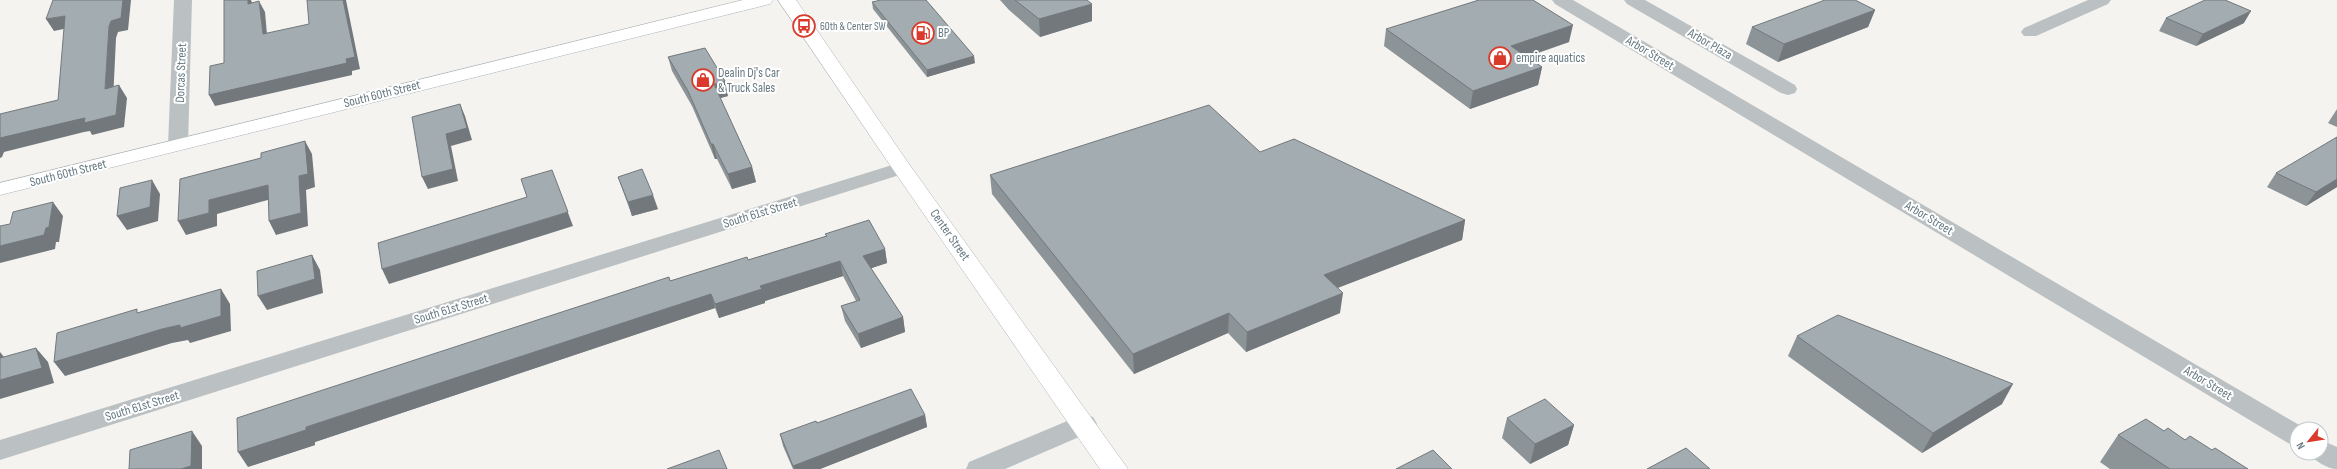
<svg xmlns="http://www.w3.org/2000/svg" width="2337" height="469" viewBox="0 0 2337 469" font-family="'Sofia Sans Condensed',sans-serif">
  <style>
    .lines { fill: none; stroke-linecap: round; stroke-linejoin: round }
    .secondary-casing { stroke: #adb4b7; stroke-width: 1 }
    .primary-casing { stroke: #aeb4b7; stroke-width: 1 }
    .minor { fill: #bbc0c2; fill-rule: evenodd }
    .secondary { fill: #fff; fill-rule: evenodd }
    .primary { fill: #fff; fill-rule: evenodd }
    .wall { fill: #8c9497 }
    .shaded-wall { fill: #72787b }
    .building { fill: #a3acb0; stroke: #72787b }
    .labels { text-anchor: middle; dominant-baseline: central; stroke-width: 4; stroke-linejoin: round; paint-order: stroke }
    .far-poi-label { font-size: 11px; fill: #657880; stroke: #fff; text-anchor: start }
    .poi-label { font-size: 13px; fill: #657880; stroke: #fff; text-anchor: start }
    .street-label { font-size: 13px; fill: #657880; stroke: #fff }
  </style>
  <rect width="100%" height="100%" fill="#f4f3f0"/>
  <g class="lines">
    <g class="secondary-casing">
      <path id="secondary" d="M743 0H773L770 4 0 195V183Z"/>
    </g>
    <g class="primary-casing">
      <path id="primary" d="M778 0H796L909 164 1128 469H1100L892 168Z"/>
    </g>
    <g class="minor">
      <path d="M174 0H192L188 145 185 149 178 151 171 149 168 145Z"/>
      <path d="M1552 0H1573L2306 429H2297V446L2288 443 1555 4Z"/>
      <path d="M1624 0H1645L1795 85 1797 89 1795 93 1788 95 1781 93 1627 4Z"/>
      <path d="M2088 0H2111L2108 4 2036 36H2024L2021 32 2024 28Z"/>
      <path d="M902 162 909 164 912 168 909 172 0 460V440Z"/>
      <path d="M1084 414 1093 417 1097 424 1093 431 1005 469H966L969 462Z"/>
      <path d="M2321 440 2337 447V469C2328 469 2314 461 2309 453H2321Z"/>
    </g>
    <use href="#secondary" class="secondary"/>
    <use href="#primary" class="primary"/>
  </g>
  <g class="wall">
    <path d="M1000 0H1087L1092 21 1040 37 1009 10Z"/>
    <path d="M872 2 975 63 927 77 873 9Z"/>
    <path d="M1875 10 1868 27 1778 62 1746 44 1752 27Z"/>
    <path d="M2166 18 2244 23 2196 46 2159 31Z"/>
    <path d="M1386 29 1569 42 1527 57 1542 67 1538 85 1470 109 1384 46Z"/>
    <path d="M668 57 728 96 720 98 752 167 756 182 732 189 717 159H715L692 106 672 71Z"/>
    <path d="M2337 109V127L2328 123Z"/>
    <path d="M1260 152 1465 220 1462 240 1337 288 1340 313 1246 352 1228 333 1134 374 992 194 990 175Z"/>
    <path d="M2276 173 2337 187 2306 206 2267 187Z"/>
    <path d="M618 177 658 209 632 216Z"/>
    <path d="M825 234 885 249 887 263 871 268 903 317 905 332 861 348 845 321 841 306 856 301 843 276 765 301V303L719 318 715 308 315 442V445L248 467 670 281 748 260 826 236Z"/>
    <path d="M1797 336 2002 404 1922 453 1788 356Z"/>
    <path d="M925 415 927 427 820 469H793L783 446 780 434 817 423Z"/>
    <path d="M1507 418 1574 425 1568 445 1530 464 1502 438Z"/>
    <path d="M2164 431 2212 450 2248 469H2110L2100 462 2118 435Z"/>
  </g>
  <g class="shaded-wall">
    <path d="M123 0H131L128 30 118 32 116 38 113 101 105 89 109 26 111 21Z"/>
    <path d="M248 0H251L253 5 248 4Z"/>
    <path d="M343 0H346L360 69 352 71V75L215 106 209 95Z"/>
    <path d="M259 1 265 12 268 46 263 34Z"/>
    <path d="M1092 4V21L1040 37 1039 19Z"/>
    <path d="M1875 10 1868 27 1778 62 1784 44Z"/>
    <path d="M2251 11 2244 23 2196 46 2203 34Z"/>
    <path d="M65 16 73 27 54 31 46 19Z"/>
    <path d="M1573 25 1569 42 1507 63 1511 46Z"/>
    <path d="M974 56 975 63 927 77V70Z"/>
    <path d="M1542 67 1538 85 1470 109 1473 91Z"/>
    <path d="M725 81 728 96 717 99 714 84Z"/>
    <path d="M119 85 127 98 124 127 92 135 90 131 84 132 4 152 2 157 0 158V138Z"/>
    <path d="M460 104 465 116 472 140 451 146 458 181 428 189 422 177 446 134Z"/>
    <path d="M305 141 312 154 315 187 306 190 308 226 276 235 269 221 299 176Z"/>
    <path d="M711 144H713L717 159H715Z"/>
    <path d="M752 167 756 182 732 189 728 174Z"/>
    <path d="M552 170 573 226 389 284 382 269 568 212Z"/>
    <path d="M2337 179V187L2306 206 2316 192Z"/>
    <path d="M152 180 160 194 158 221 127 230 117 216Z"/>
    <path d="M268 185 275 198 217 214V226L186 235 178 221 209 200Z"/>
    <path d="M653 195 658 209 632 216 628 202Z"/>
    <path d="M53 202 63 216 59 242H56L55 249 0 263V246L46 228Z"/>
    <path d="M1465 220 1462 240 1322 294 1324 275Z"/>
    <path d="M885 249 887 263 866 270 863 256Z"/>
    <path d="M312 255 320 270 323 293 267 310 258 296Z"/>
    <path d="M840 261 843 276 765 301V303L719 318 715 304 760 286Z"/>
    <path d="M221 289 230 304 231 331 190 343 188 340 172 343 65 376 54 362Z"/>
    <path d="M1343 293 1340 313 1246 352 1247 332Z"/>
    <path d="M711 294 715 308 315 442V445L248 467 238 452 306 427Z"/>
    <path d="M1229 313 1228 333 1134 374 1133 354Z"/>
    <path d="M903 317 905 332 861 348 858 334Z"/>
    <path d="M36 348 48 362 54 383 0 399V380Z"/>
    <path d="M0 352 8 362 0 367Z"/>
    <path d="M2013 384 2002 404 1922 453 1933 433Z"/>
    <path d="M925 415 927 427 820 469H794L793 466Z"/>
    <path d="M1574 425 1568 445 1530 464 1535 444Z"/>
    <path d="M192 431 202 446V469H181Z"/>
  </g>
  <g class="building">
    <path d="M53 0H123L121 18 111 21 109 26 105 89 119 85 116 115 84 123 85 118 76 120 0 138V114L58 100 65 16 46 19Z"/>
    <path d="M224 0H248V4L259 1 263 34 309 24 307 0H343L355 57 346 59 347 63 209 95 210 66 224 63Z"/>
    <path d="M881 0H926L974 56 927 70 872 2Z"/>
    <path d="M1015 0H1087L1092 4 1039 19Z"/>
    <path d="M1479 0H1533L1573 25 1511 46 1542 67 1473 91 1386 29Z"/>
    <path d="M1825 0H1855L1875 10 1784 44 1752 27Z"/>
    <path d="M2205 0H2225L2251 11 2203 34 2166 18Z"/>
    <path d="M705 48 725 81 714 84 752 167 728 174 713 144H711L688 91 668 57Z"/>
    <path d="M460 104 467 128 446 134 453 169 422 177 412 117Z"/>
    <path d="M1209 105 1260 152 1294 139 1465 220 1324 275 1343 293 1247 332 1229 313 1133 354 990 175Z"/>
    <path d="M2337 137V179L2316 192 2276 173Z"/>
    <path d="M305 141 308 174 299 176 301 213 269 221 268 185 209 200V213L178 221 180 179 261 158V153Z"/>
    <path d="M642 169 653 195 628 202 618 177Z"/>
    <path d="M552 170 568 212 382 269 378 243 527 197 521 179Z"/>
    <path d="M152 180 150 207 117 216 120 188Z"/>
    <path d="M53 202 49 227 46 228 44 235 0 246V226L10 224 13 212Z"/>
    <path d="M869 220 885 249 863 256 903 317 858 334 841 306 860 300 840 261 760 286 762 289 715 304 711 294 306 427V430L238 452 237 418 669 277 670 281 747 257 748 260 827 236 825 234Z"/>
    <path d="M312 255 315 279 258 296 257 271Z"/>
    <path d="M221 289V316L180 328V325L162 329 54 362 57 333 137 309V313Z"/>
    <path d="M1838 315 2013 384 1933 433 1797 336Z"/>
    <path d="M36 348 42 368 0 380V358Z"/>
    <path d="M911 389 925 415 793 466 780 434 816 421 817 423Z"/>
    <path d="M1545 399 1574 425 1535 444 1507 418Z"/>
    <path d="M2146 419 2164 431 2168 428 2185 440 2190 436 2212 450 2215 448 2248 469H2170L2118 435Z"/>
    <path d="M192 431 191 466 181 469H129L130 450Z"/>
    <path d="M1686 448 1710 469H1647Z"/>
    <path d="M719 450 727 469H667Z"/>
    <path d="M1433 450 1452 469H1396Z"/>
  </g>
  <defs>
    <g id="bus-ring" transform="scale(1.15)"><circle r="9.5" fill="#fff" stroke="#d93a2b" stroke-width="1.5"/><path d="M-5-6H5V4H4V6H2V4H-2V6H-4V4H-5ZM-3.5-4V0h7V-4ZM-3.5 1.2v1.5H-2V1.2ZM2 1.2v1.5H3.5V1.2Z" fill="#d93a2b"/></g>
    <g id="fuel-ring" transform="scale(1.15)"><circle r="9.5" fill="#fff" stroke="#d93a2b" stroke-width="1.5"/><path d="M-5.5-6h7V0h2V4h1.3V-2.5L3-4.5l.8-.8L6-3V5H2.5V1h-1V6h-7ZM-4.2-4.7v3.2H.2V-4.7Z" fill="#d93a2b"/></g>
    <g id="shop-ring" transform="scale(1.15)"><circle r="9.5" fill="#fff" stroke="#d93a2b" stroke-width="1.5"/><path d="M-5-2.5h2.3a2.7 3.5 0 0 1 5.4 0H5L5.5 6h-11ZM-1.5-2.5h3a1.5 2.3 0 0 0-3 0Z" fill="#d93a2b"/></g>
  </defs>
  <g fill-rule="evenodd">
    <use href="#bus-ring" x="804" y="26"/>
    <use href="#fuel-ring" x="923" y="33"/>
    <use href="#shop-ring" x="1500" y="58"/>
    <use href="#shop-ring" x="703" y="80"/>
  </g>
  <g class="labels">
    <g class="far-poi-label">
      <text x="820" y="26">60th &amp; Center SW</text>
    </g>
    <g class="poi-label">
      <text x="938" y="33">BP</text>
      <text x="1516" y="58">empire aquatics</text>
      <text x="718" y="73">Dealin Dj's Car<tspan x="718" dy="15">&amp; Truck Sales</tspan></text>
    </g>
    <g class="street-label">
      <text transform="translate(1710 44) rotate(30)">Arbor Plaza</text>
      <text transform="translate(1650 53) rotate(31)">Arbor Street</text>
      <text transform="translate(181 73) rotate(-88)">Dorcas Street</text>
      <text transform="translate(382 94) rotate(-14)">South 60th Street</text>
      <text transform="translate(68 173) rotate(-14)">South 60th Street</text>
      <text transform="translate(760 213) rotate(-17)">South 61st Street</text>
      <text transform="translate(1929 218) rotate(31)">Arbor Street</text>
      <text transform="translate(950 235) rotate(55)">Center Street</text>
      <text transform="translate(451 309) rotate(-17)">South 61st Street</text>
      <text transform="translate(2208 383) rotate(31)">Arbor Street</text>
      <text transform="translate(142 406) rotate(-17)">South 61st Street</text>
    </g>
  </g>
  <g transform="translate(2309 441) rotate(240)"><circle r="19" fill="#ffffff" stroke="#c1c9cc"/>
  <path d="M0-3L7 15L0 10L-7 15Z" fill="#d93a2b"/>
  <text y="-6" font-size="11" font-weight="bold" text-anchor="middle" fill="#657880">N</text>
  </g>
</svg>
